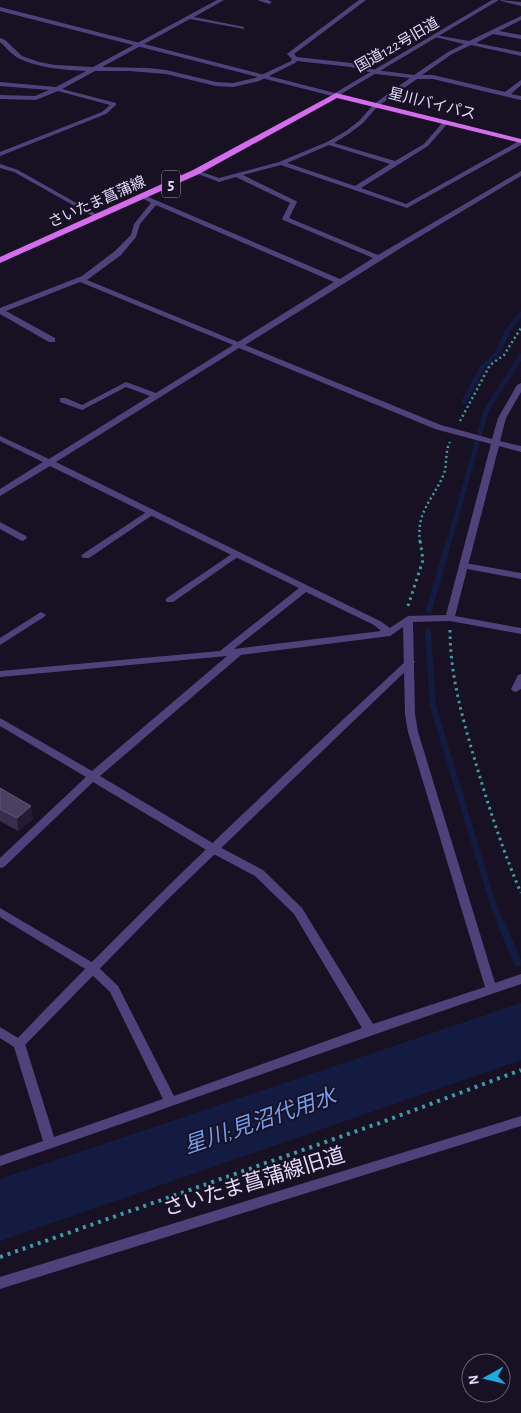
<svg xmlns="http://www.w3.org/2000/svg" width="521" height="1413" viewBox="0 0 521 1413" font-family="'Alegreya Sans','Noto Sans JP',sans-serif">
  <style>
    .water { fill: #131c40 }
    .lines { fill: none; stroke-linecap: round; stroke-linejoin: round }
    .stream-far2 { stroke: #131c40; stroke-width: 5 }
    .stream-far1 { stroke: #131c40; stroke-width: 6 }
    .stream { stroke: #131c40; stroke-width: 8 }
    .path-far2 { stroke: #3f9ba7; stroke-width: 2.5; stroke-dasharray: 2 3; stroke-linecap: butt }
    .path-far1 { stroke: #3f9ba7; stroke-width: 3; stroke-dasharray: 2.5 4; stroke-linecap: butt }
    .path { stroke: #3f9ba7; stroke-width: 4; stroke-dasharray: 3 5; stroke-linecap: butt }
    .service { fill: #4f427b; fill-rule: evenodd }
    .minor { fill: #4f427b; fill-rule: evenodd }
    .tertiary { fill: #4f427b; fill-rule: evenodd }
    .primary { fill: #d36dec; fill-rule: evenodd }
    .wall { fill: #3a2d4e }
    .shaded-wall { fill: #241a35 }
    .building { fill: #4c3f60; stroke: #635778 }
    .labels { text-anchor: middle; dominant-baseline: central; stroke-width: 4; stroke-linejoin: round; paint-order: stroke }
    .far-street-label { font-size: 15px; fill: #e2d8fa; stroke: #171123 }
    .shield { fill: #171123; stroke: #a59cba; stroke-width: 1 }
    .shield-label { font-size: 16px; font-weight: bold; fill: #e2d8fa }
    .near-street-label { font-size: 21px; fill: #e2d8fa; stroke: #171123 }
    .near-water-label { font-size: 22px; font-style: italic; fill: #739eed; stroke: #171123 }
  </style>
  <rect width="100%" height="100%" fill="#171123"/>
  <path class="water" d="M521 1003V1060L0 1241V1179Z"/>
  <g class="lines">
    <g class="stream-far2">
      <path d="M464 402 482 368 499 351 507 332 521 314"/>
      <path d="M449 542 486 411 521 356"/>
    </g>
    <g class="stream-far1">
      <path d="M429 610 449 540"/>
      <path d="M428 630 433 706 493 904 502 926"/>
    </g>
    <path class="stream" d="M502 925 518 963"/>
    <g class="path-far2">
      <path d="M460 421 490 365 504 355 521 328"/>
      <path d="M420 542C416 512 432 501 443 476 448 466 444 453 450 442"/>
    </g>
    <g class="path-far1">
      <path d="M408 606 423 560 420 540"/>
      <path d="M450 630C450 676 463 720 476 764 489 808 503 851 521 893"/>
    </g>
    <path class="path" d="M0 1257 385 1121 521 1070"/>
    <g class="service">
      <path d="M151 509 154 510 155 512 154 514 89 558H83L81 556 83 554Z"/>
      <path d="M0 522 26 536 27 538 23 541 20 540 0 529Z"/>
      <path d="M236 551 241 554 239 556 173 602H167L165 600 167 598Z"/>
      <path d="M465 563 521 573V579L462 568 460 566 462 564Z"/>
      <path d="M41 612 46 615 44 617 0 645V638Z"/>
      <path d="M410 659 413 660 415 662 413 664 167 900 23 1047 19 1049 15 1047 13 1044 15 1041C141 909 273 784 407 660Z"/>
    </g>
    <g class="minor">
      <path d="M217 0H224L194 17 244 27V29L190 19 102 67 148 68 166 70 216 82 233 83 255 78 291 61 292 59 287 54 288 53 359 0H366L294 54 297 57 351 63 376 70 414 75 448 52 464 44 435 37V35L469 41 521 16V20L499 31 521 35V39L493 34 476 43 521 52V56L471 45 452 54 422 75H433L505 92 521 80V85L511 94 521 96V100L433 79H417L378 106 363 123 350 133 334 143 395 161 424 144 444 121H448V123L428 146 361 188 406 204 519 141 521 140V145L407 208 281 165 243 175 296 201 297 202 289 218 378 255 521 171V176L409 243 245 345 441 425 492 439 498 418 517 385 521 383V392L506 418 500 441 521 446V452L499 446 455 616 521 628V634L450 621 413 622 415 714 418 732 495 983 521 974V984C347 1043 174 1106 0 1166V1156L43 1141 14 1047 0 1038V1027L23 1041 25 1044 54 1137 163 1099 110 992 87 970 0 917V908L95 964 118 986 174 1096 362 1028 294 914 255 876 208 851 93 782 4 867 0 868V858L86 777 0 726V718L92 771 227 656 0 677V671L220 651 299 588 50 466 0 496V489L43 462 0 441V436L49 459 150 396 126 387 82 410 60 402V398H66L82 405 126 382 156 393 233 345 80 282 6 311 55 338V342H49L0 314V308L82 276 115 251 131 235 134 224 151 203 142 198V196H146L340 279 373 258 283 220 282 219 290 203 236 177 219 182 193 172 196 170 219 178 279 162 327 142 346 131 359 121 374 104 410 78 376 74 351 67 297 61 295 63 259 81 233 87 216 86 166 74 129 71H95L62 89 116 103V105L106 114 0 156V152L102 112 110 105 58 91 36 100 0 99V95L35 96 49 90 0 86V82L56 87 86 71C64 70 38 68 18 58 11 54 6 47 0 42V38L5 40 22 56 39 62 55 65 93 67ZM329 145 390 164 355 186 287 163ZM156 205 334 282 238 342 87 280 121 255 136 237 140 224ZM239 348 435 429 491 444 446 615 408 616 390 628 380 621 56 462ZM306 592 374 625 381 631 234 649ZM403 627 405 714 408 732 485 987 373 1024 302 908 263 870 216 845 100 776 241 655 390 636Z"/>
      <path d="M257 0H268L272 2 269 4Z"/>
      <path d="M500 0 521 2V6L501 1Z"/>
      <path d="M0 164 18 170 101 217 96 218 14 172 0 168Z"/>
      <path d="M521 674V689L516 692 513 691 511 689 518 675Z"/>
      <path d="M521 1116V1126L0 1289V1277Z"/>
    </g>
    <path class="tertiary" d="M492 0H499L336 97 0 11V7L335 93Z"/>
    <path class="primary" d="M336 93 521 139V143L337 98 199 174 0 263V257L193 170Z"/>
  </g>
  <path class="wall" d="M0 788 33 819 18 831 0 821Z"/>
  <path class="shaded-wall" d="M31 806 33 819 18 831 17 818Z"/>
  <path class="building" d="M0 788 31 806 17 818 0 809Z"/>
  <g class="labels">
    <g class="far-street-label">
      <text transform="translate(397 45) rotate(-30)">国道122号旧道</text>
      <text transform="translate(432 104) rotate(14)">星川バイパス</text>
      <text transform="translate(97 202) rotate(-24)">さいたま菖蒲線</text>
    </g>
    <rect class="shield" x="162" y="170.5" width="18" height="27" rx="4"/>
    <g class="shield-label">
      <text x="171" y="184">5</text>
    </g>
    <g class="near-street-label">
      <text transform="translate(254 1182) rotate(-17)">さいたま菖蒲線旧道</text>
    </g>
    <g class="near-water-label">
      <text transform="translate(260 1121) rotate(-19)">星川;見沼代用水</text>
    </g>
  </g>
  <g transform="translate(486 1378) rotate(262)"><circle r="24" fill="#171123" stroke="#686179"/>
  <path d="M0-4L9 19L0 12L-9 19Z" fill="#1ea9e0"/>
  <text y="-8" font-size="14" font-weight="bold" text-anchor="middle" fill="#e2d8fa">N</text>
  </g>
</svg>
